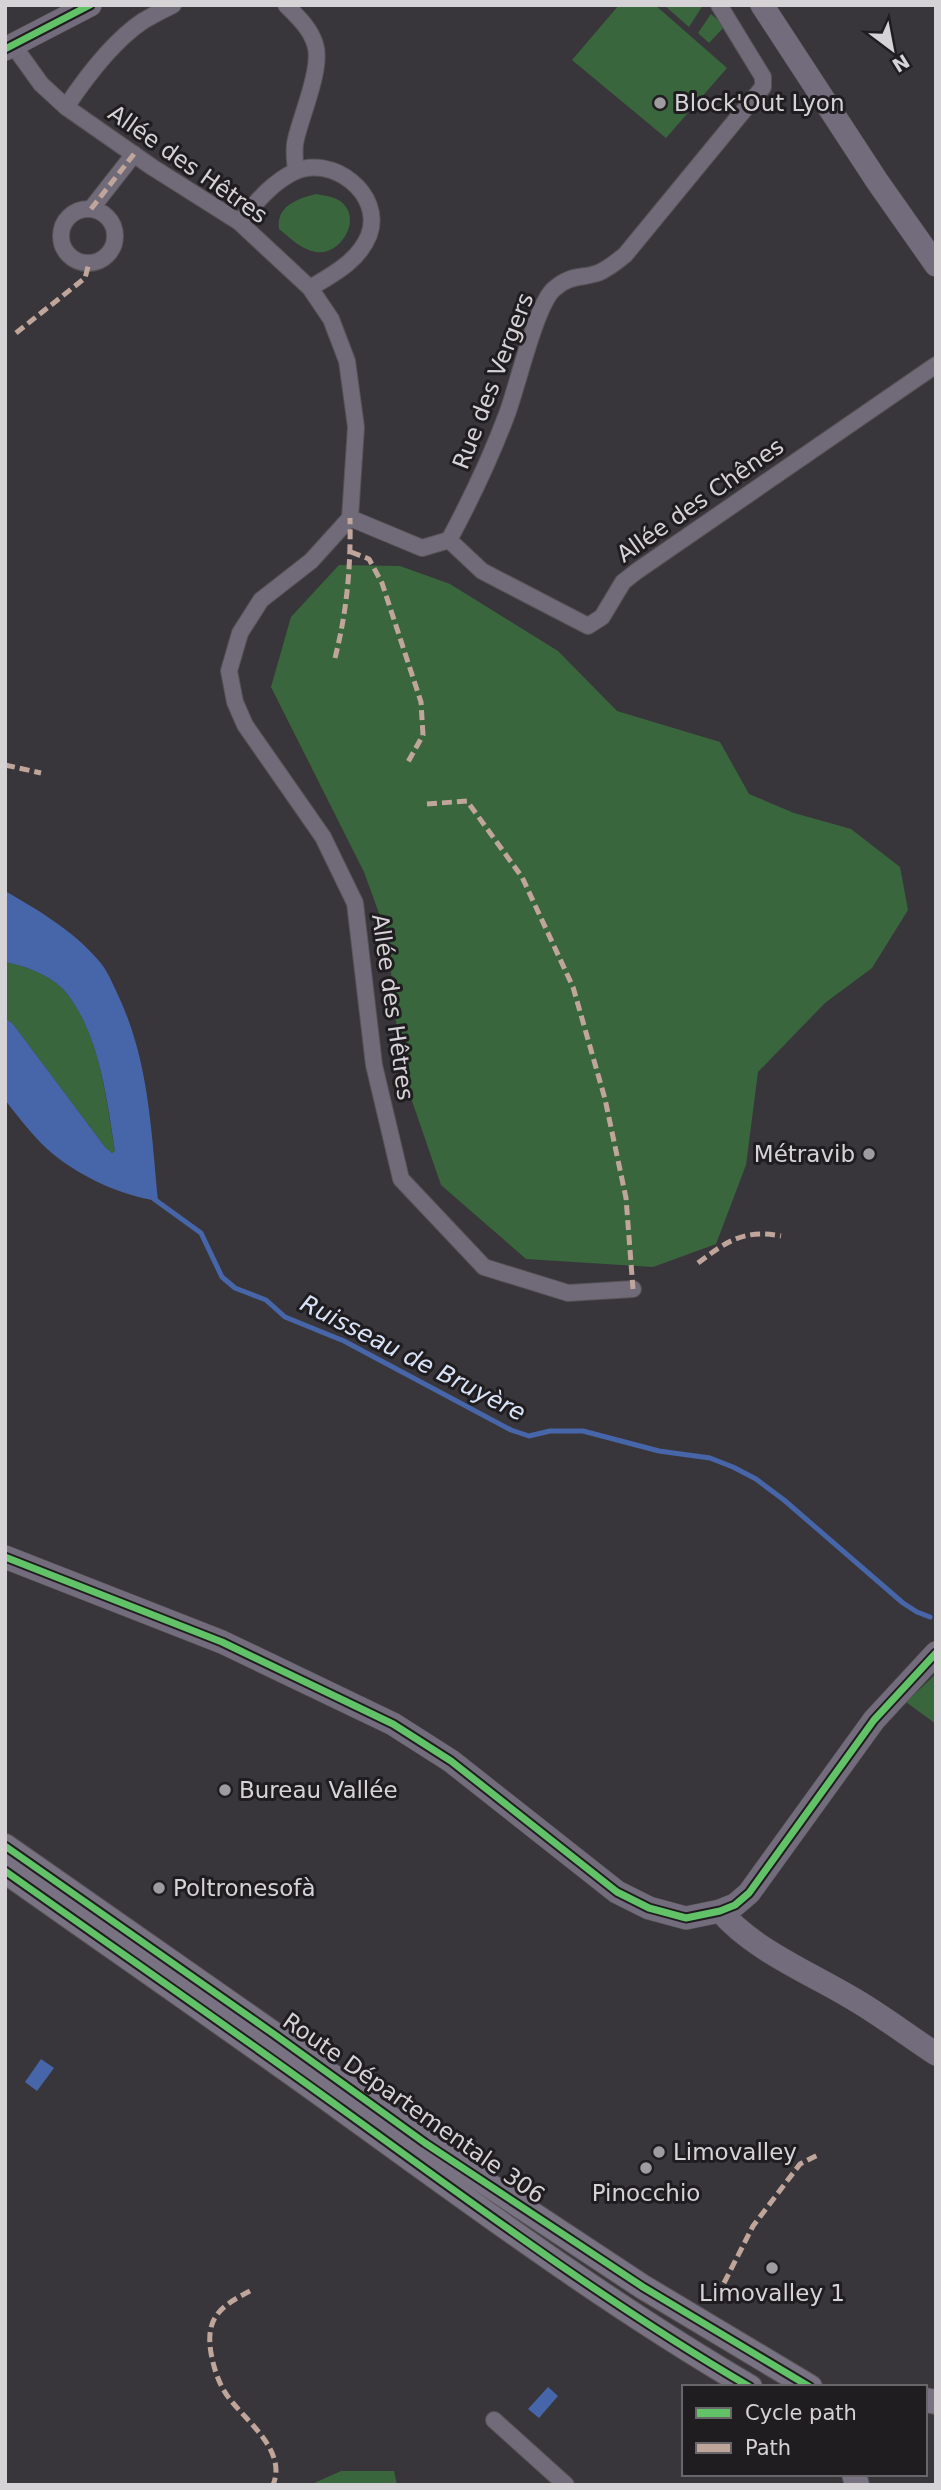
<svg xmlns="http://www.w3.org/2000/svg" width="941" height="2490" viewBox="0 0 941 2490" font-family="'DejaVu Sans',sans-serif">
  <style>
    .green { fill: #39663c }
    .water { fill: #4766aa }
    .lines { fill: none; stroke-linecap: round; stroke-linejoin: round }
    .stream { stroke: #4766aa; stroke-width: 5 }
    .street-casing { stroke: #555356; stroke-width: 18 }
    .secondary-casing { stroke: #555356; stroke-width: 24 }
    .primary-casing { stroke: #555356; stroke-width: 26 }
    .street { stroke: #706a79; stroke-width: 16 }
    .secondary { stroke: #726c7c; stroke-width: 23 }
    .primary { stroke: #797282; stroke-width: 24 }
    .quiet { stroke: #c0a59a; stroke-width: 5; stroke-dasharray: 10 5; stroke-linecap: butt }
    .cycleway-casing { stroke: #201d20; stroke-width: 11 }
    .cycleway { stroke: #61c268; stroke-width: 7 }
    .poi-dot { fill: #9f9ca0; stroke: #201d20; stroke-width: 2.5 }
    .labels { text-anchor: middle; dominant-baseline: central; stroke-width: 6; stroke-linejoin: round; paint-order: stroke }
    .poi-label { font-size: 23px; fill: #d6d3d7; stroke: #201d20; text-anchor: start }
    .street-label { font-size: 23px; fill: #d6d3d7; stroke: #201d20 }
    .water-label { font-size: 24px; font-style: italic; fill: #d9e3f8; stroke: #201d20 }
  </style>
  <rect width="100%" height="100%" fill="#39363b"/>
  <g class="green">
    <path d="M619 5H655L727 68 666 138 572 60Z"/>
    <path d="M664 5H703L689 27Z"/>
    <path d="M711 14 725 26 709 43 698 33Z"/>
    <path d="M316 194C326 196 340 197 346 207 359 225 338 256 316 252 302 250 290 238 279 229 276 206 297 199 316 194Z"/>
    <path d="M339 565 400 566 450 584 558 651 617 711 720 742 749 794 794 813 851 829 900 867 908 910 872 968 825 1003 758 1072 746 1165 716 1244 653 1267 526 1259 441 1185 401 1069 387 935 364 872 271 687 291 617Z"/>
    <path d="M5 962C25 966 48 974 63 989 100 1030 106 1100 115 1151L112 1153 105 1147 13 1024 5 1018Z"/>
    <path d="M936 1674V1724L906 1702Z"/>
    <path d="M341 2471H394L397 2485H310Z"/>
  </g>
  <g class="water">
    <path d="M5 891C38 910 74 931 99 961 107 970 112 982 117 993 149 1059 151 1130 158 1201 120 1195 83 1178 53 1154 35 1139 20 1119 5 1100V1018L13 1024 105 1147 112 1153 115 1151C107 1100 99 1029 63 989 48 974 25 966 5 962Z"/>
    <path d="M41 2059 54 2068 37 2091 25 2082Z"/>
    <path d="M548 2387 558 2396 539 2418 528 2409Z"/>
  </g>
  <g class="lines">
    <path class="stream" d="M154 1199 201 1233 222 1277 235 1288 266 1300 285 1317 344 1341 511 1430 529 1436 550 1431H583L659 1451 710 1458 733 1467 756 1479 784 1500 903 1603 917 1612 930 1617"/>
    <g class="street-casing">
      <g id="street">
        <path d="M286 5C298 17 310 28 315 44 323 66 301 116 296 139 293 149 295 161 296 171"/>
        <path d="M13 45 41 84 66 107 152 167 239 222 310 288 331 319 347 361 356 427 350 518 311 561 261 600 240 633 229 671 235 702 245 725 323 837 355 903 374 1065 401 1179 484 1267 568 1293 633 1289"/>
        <path d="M66 107C86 77 113 41 143 21 153 15 163 10 173 5"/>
        <path d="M91 209 134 154"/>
        <circle cx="88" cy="236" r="27"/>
        <path d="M239 222C255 204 271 183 294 172 332 154 384 194 369 235 359 261 332 275 310 288"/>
        <path d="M350 518 422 548 449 540 482 571 588 626 602 617 623 582 637 571 936 365"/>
        <path d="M449 540C471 499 491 457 507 414 517 388 536 304 554 289 571 274 580 279 598 273 608 269 616 262 625 255L763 87V77L719 5"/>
        <path d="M494 2420 566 2485"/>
      </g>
    </g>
    <g class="secondary-casing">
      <g id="secondary">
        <path d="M762 5 877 181 936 265"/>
        <path d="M5 49 90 5"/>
        <path d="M5 1557 222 1642 393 1724 451 1761 617 1892 649 1908 686 1918 720 1911 735 1905 749 1893 874 1720 936 1653"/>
        <path d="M720 1911C754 1950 806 1971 850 1997 880 2014 907 2035 936 2054"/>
      </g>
    </g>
    <g class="primary-casing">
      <g id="primary">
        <path d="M5 1846 271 2032 425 2143 643 2287 810 2387"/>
        <path d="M5 1871C118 1951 231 2029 343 2110 476 2206 608 2304 750 2387"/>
        <path d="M925 2400 936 2402"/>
        <path d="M854 2474 857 2485"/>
      </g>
    </g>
    <use href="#street" class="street"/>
    <use href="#secondary" class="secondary"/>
    <use href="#primary" class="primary"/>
    <g class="quiet">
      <path d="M91 209 134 154"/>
      <path d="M16 333 85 278 89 263"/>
      <path d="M351 552 369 559 382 583 421 702 423 735 408 762"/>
      <path d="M335 658C347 611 351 566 350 518"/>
      <path d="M5 765 41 773"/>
      <path d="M427 804 467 801 522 877 573 987 605 1099 626 1198 633 1289"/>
      <path d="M698 1263C727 1241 744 1229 781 1236"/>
      <path d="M724 2283 753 2226 800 2164 820 2154"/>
      <path d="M250 2291C221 2306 205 2317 211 2353 214 2369 219 2385 229 2398 248 2423 287 2451 273 2485"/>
    </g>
    <g class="cycleway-casing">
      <g id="cycleway">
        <path d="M5 49 90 5"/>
        <path d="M5 1557 222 1642 393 1724 451 1761 617 1892 649 1908 686 1918 720 1911 735 1905 749 1893 874 1720 936 1653"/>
        <path d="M5 1846 271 2032 425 2143 643 2287 810 2387"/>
        <path d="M5 1871C118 1951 231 2029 343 2110 476 2206 608 2304 750 2387"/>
      </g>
    </g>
    <use href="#cycleway" class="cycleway"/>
  </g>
  <g class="poi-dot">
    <circle cx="660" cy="103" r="7"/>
    <circle cx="869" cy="1154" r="7"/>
    <circle cx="225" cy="1790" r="7"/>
    <circle cx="159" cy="1888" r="7"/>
    <circle cx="659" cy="2152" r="7"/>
    <circle cx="646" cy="2168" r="7"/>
    <circle cx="772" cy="2268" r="7"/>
  </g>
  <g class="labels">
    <g class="poi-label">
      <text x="674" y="103">Block'Out Lyon</text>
      <text x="855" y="1154" text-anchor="end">Métravib</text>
      <text x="239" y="1790">Bureau Vallée</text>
      <text x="173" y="1888">Poltronesofà</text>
      <text x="673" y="2152">Limovalley</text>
      <text x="646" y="2193" text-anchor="middle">Pinocchio</text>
      <text x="772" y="2293" text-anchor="middle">Limovalley 1</text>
    </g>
    <g class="street-label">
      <text transform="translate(188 164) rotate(35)">Allée des Hêtres</text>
      <text transform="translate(493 381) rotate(-69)">Rue des Vergers</text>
      <text transform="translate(700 500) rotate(-35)">Allée des Chênes</text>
      <text transform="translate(393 1007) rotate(82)">Allée des Hêtres</text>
      <text transform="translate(414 2108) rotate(35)">Route Départementale 306</text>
    </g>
    <g class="water-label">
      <text transform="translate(413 1358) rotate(27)">Ruisseau de Bruyère</text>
    </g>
  </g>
  <rect width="941" height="2490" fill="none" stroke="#d6d3d7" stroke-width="14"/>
  <rect x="682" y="2385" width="245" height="91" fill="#201d20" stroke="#696669" stroke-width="2"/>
  <rect x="696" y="2408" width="35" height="10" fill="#61c268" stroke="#696669" stroke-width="2"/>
  <text x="745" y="2420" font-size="21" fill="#d6d3d7">Cycle path</text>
  <rect x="696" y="2443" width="35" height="10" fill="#c0a59a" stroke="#696669" stroke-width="2"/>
  <text x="745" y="2455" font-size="21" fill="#d6d3d7">Path</text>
  <g transform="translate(892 49) rotate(148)" stroke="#201d20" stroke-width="5" paint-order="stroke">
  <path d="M0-5L12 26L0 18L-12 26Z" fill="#d6d3d7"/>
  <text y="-10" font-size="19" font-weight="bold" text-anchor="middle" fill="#d6d3d7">N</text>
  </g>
</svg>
